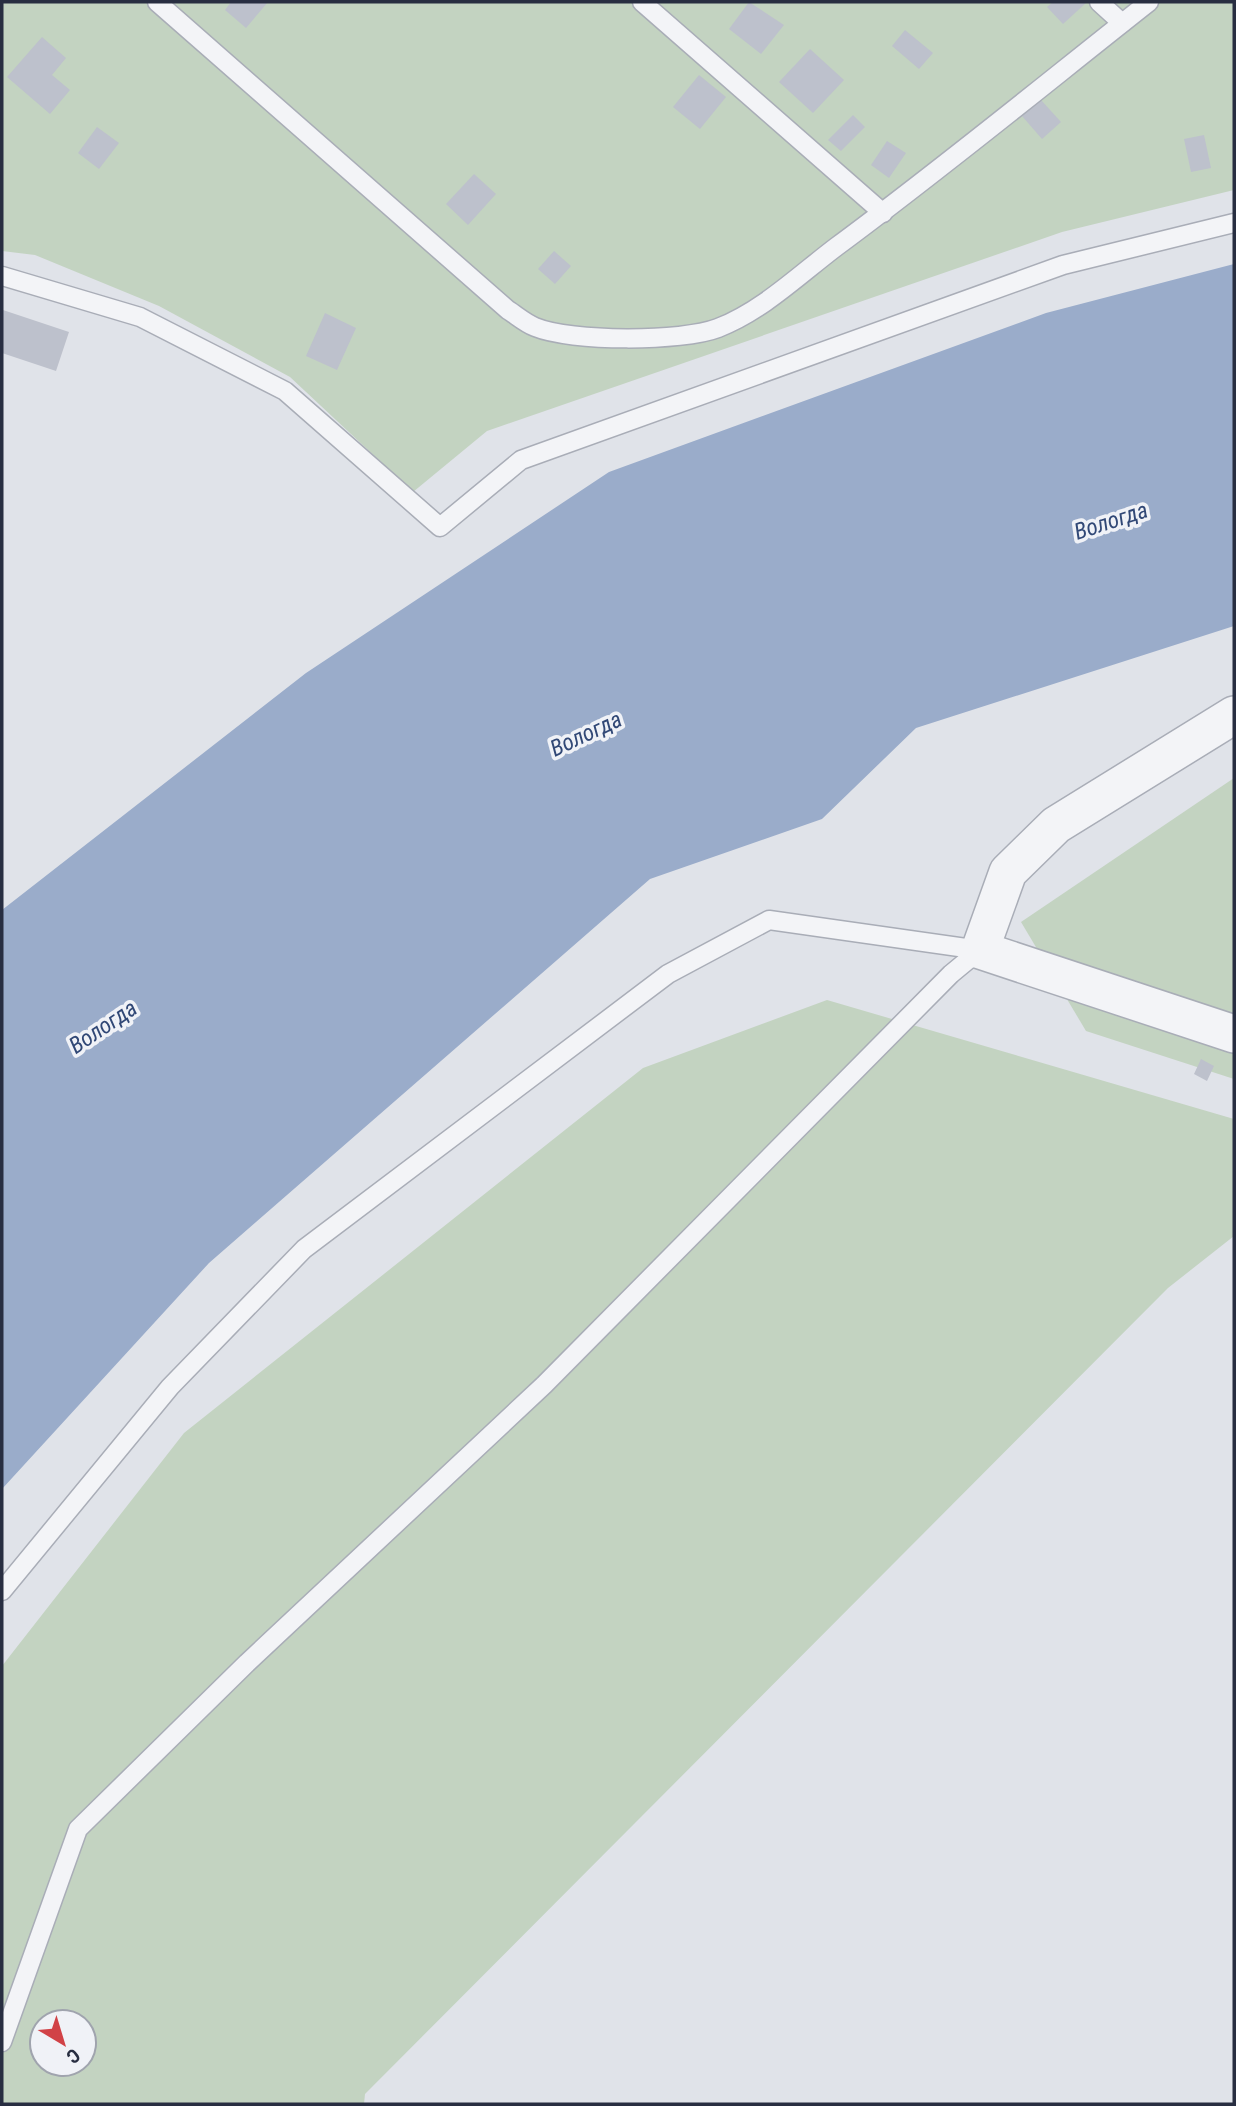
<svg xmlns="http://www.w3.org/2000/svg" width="1236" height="2106" viewBox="0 0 1236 2106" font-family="'Roboto Condensed',sans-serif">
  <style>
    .green { fill: #c3d3c1; fill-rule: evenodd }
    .water { fill: #9aacca }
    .building { fill: #bdc1cc }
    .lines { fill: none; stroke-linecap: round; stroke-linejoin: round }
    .lane-casing { stroke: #a9adb7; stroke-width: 21 }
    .street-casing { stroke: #a9adb7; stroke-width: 40 }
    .lane { stroke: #f3f4f7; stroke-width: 18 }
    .street { stroke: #f3f4f7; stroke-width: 37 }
    .labels { text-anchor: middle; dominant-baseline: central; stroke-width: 7; stroke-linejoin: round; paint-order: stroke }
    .water-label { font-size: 23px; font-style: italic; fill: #314876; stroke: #f0f2f7 }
  </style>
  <rect width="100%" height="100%" fill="#e0e3e9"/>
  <g class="green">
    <path d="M2 2H1234V190L1062 232 487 431 413 492 290 377 159 306 35 255 2 251Z"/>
    <path d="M1234 778V1079L1086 1031 1021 922Z"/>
    <path d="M827 1000 1234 1119V1236L1168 1288 365 2094 364 2104H2V1666L184 1433 643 1068ZM42 2022H84V2064H42Z"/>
  </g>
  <path class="water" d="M1234 264V626L916 728 822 819 650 879 209 1263 2 1489V910L306 673 609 472 1046 313Z"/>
  <g class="building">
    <path d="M231 2H268L246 28 225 10Z"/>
    <path d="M749 2 784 25 761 54 729 29Z"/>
    <path d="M1053 2H1087L1063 24 1047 7Z"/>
    <path d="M905 30 933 53 919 69 892 46Z"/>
    <path d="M42 37 66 58 52 75 70 90 50 114 7 77Z"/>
    <path d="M810 49 844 80 813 113 779 82Z"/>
    <path d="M699 75 726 97 700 129 673 107Z"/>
    <path d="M1041 100 1061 122 1042 139 1022 116Z"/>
    <path d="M853 115 865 127 841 151 828 140Z"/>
    <path d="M97 127 119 143 99 169 78 153Z"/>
    <path d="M1204 135 1211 168 1191 172 1184 139Z"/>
    <path d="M887 141 906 153 889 178 871 165Z"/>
    <path d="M474 174 496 194 468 225 446 204Z"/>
    <path d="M554 251 571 266 555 284 538 269Z"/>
    <path d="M3 310 69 332 56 371 2 353Z"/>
    <path d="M325 313 356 328 337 370 306 356Z"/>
    <path d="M1201 1059 1214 1066 1207 1081 1194 1074Z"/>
  </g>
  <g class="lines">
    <g class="lane-casing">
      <g id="lane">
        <path d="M157 2 508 310C516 315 525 323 535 327 571 342 682 342 718 328 762 311 799 275 836 247 943 168 1045 84 1149 2"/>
        <path d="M642 2 883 213"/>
        <path d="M1099 2 1122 23"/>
        <path d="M2 276 140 317 285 391 440 527 521 460 1063 265 1234 223"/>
        <path d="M2 1591 170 1387 304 1249 668 974 769 920 980 950"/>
        <path d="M2 2042 78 1829 247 1663 544 1385 951 974 980 950"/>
      </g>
    </g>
    <g class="street-casing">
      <path id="street" d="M1234 715 1056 825 1008 872 980 950 1234 1034"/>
    </g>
    <use href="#lane" class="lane"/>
    <use href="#street" class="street"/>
  </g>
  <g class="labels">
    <g class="water-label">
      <text transform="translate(1111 521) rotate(-18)">Вологда</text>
      <text transform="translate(586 734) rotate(-25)">Вологда</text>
      <text transform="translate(103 1027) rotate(-34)">Вологда</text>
    </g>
  </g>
  <rect width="1236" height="2106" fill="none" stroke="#282e41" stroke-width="7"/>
  <g transform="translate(63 2043) rotate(142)"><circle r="33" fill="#f0f2f7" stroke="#a0a4ae" stroke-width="2"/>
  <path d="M0-5L12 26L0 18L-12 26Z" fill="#d14247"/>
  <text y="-10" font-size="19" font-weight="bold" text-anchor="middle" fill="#282e41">С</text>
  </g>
</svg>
